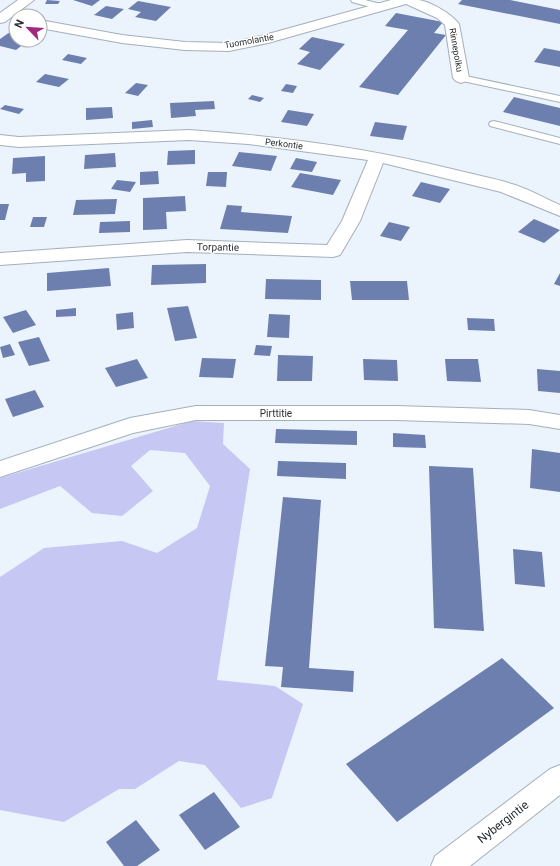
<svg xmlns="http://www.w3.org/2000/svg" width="560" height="866" viewBox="0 0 560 866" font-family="Roboto,sans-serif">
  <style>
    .green { fill: #c7c7f3 }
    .building { fill: #6d7fae }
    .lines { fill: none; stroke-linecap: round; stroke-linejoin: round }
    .service-casing { stroke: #a5afba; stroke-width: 2 }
    .minor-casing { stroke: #a5afba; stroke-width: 2 }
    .service { fill: #fff; fill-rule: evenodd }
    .minor { fill: #fff; fill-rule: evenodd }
    .labels { text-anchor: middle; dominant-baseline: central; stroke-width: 3; stroke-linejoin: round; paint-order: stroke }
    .far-street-label { font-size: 9px; fill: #2b2f33; stroke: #fff }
    .street-label { font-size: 10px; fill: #2b2f33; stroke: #fff }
    .near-street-label { font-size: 12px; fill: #2b2f33; stroke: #fff }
  </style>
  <rect width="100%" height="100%" fill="#ebf4fd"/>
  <path class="green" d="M192 421 224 423 223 444 250 469 217 680 275 686 303 704 272 798 241 808 205 765 179 761 135 789H119L64 822 0 810V577L44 548 122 541 157 553 197 528 210 486 185 453 150 450 131 466 153 491 122 516 92 513 60 486 0 509V478Z"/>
  <g class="building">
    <path d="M47 0 60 1 58 4H45Z"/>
    <path d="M73 0H100L92 6Z"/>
    <path d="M462 0H510L560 10V24L458 4Z"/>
    <path d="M138 1 171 7 156 21 135 17 141 12 128 9Z"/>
    <path d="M106 6 124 9 112 19 94 15Z"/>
    <path d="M396 13 443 22 434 33 446 35 398 95 359 87 408 30 385 26Z"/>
    <path d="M10 32 16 33V40H29L16 50 0 46V39Z"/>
    <path d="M312 37 345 44 320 70 297 64 310 52 299 49Z"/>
    <path d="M544 48 560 51V67L534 62Z"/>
    <path d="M68 54 87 58 81 64 62 60Z"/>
    <path d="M45 74 69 79 59 87 36 82Z"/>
    <path d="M136 83 148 85 138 96 125 93Z"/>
    <path d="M286 84 297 86 293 93 281 91Z"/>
    <path d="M252 95 264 98 260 102 248 99Z"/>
    <path d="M514 97 560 108V126L503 112Z"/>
    <path d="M214 101 215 109 195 110 196 116 171 118 170 103Z"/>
    <path d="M5 105 24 109 19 114 0 109Z"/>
    <path d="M112 107 113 118 86 120V108Z"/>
    <path d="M288 110 314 114 307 126 281 122Z"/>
    <path d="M152 120 153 127 132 129V122Z"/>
    <path d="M375 122 407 126 403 140 370 136Z"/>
    <path d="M195 150V164L167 165 168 151Z"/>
    <path d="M239 152 277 156 271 171 232 166Z"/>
    <path d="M115 153 116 167 84 169 85 155Z"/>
    <path d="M45 156V181L26 182V173L12 174 13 158Z"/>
    <path d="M296 158 317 162 312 172 290 169Z"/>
    <path d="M158 171 159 184 140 185V172Z"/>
    <path d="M208 172H227L226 187 206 186Z"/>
    <path d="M300 173 341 180 333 195 291 187Z"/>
    <path d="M117 180 136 182 130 192 111 189Z"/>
    <path d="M421 182 450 189 440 203 412 196Z"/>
    <path d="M185 196 186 211 166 212 167 229 143 230V198Z"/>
    <path d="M117 199 115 214 73 215 76 200Z"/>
    <path d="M0 204H9L5 220H0Z"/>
    <path d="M227 205 242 206 241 212 292 216 288 233 220 229Z"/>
    <path d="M33 217H47L44 227H30Z"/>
    <path d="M534 219 560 230 544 243 518 232Z"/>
    <path d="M130 221V232L99 233 100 222Z"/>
    <path d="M389 222 410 227 401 241 380 236Z"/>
    <path d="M206 264V283L151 285 152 265Z"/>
    <path d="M109 268 111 286 47 291V273Z"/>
    <path d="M560 273V286L554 284Z"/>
    <path d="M266 279 321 280V300L265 299Z"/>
    <path d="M350 281H407L409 300H352Z"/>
    <path d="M188 306 197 338 175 341 167 308Z"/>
    <path d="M76 308V316L56 317V310Z"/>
    <path d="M26 310 36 325 13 333 3 317Z"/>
    <path d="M133 312 134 328 117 330 116 314Z"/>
    <path d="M269 314 290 315 289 338 267 337Z"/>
    <path d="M467 318 494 319 495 331 468 330Z"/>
    <path d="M39 337 50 361 29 366 18 342Z"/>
    <path d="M10 344 15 355 3 358 0 347Z"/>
    <path d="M256 345 272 346 270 356 254 355Z"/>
    <path d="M278 355 313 356 312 381H277Z"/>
    <path d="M202 358 236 359 233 378 199 377Z"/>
    <path d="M137 359 148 378 116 387 105 368Z"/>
    <path d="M363 359 397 360 398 381 364 380Z"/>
    <path d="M445 359H478L481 382 447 381Z"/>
    <path d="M537 369 560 371V393L538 391Z"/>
    <path d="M35 390 44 407 13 417 5 399Z"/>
    <path d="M276 429 357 431V445L275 443Z"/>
    <path d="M393 433 425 435 426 448 393 447Z"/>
    <path d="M532 449 560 453V492L530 488Z"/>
    <path d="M278 461 346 463V479L277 476Z"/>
    <path d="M429 466 473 468 484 631 434 628Z"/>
    <path d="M283 497 321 500 309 668 354 671 353 692 281 687 283 667 265 666Z"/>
    <path d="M513 549 542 552 545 587 515 584Z"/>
    <path d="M502 658 554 708 397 822 346 764Z"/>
    <path d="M214 792 240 827 205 850 179 815Z"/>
    <path d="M136 820 160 850 137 866H124L106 842Z"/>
  </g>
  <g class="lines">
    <g class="service-casing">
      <g id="service">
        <path d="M351 0H365L385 5 386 7 382 10 352 2Z"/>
        <path d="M461 75 560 96V102L458 80 456 78Z"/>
        <path d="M494 121 560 138V144L490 126 489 124 490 122Z"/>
      </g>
    </g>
    <g class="minor-casing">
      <g id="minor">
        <path d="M18 0H34L5 22 0 23V13Z"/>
        <path d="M391 0C400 0 410 0 419 0 431 2 452 14 459 24L469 78 466 81 461 83 456 81 453 78 445 25 437 18 406 4 268 43 229 51 185 50 122 43 40 28V20L122 35 185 42 229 43 261 36Z"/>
        <path d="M189 130C280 136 368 148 456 170 475 175 494 178 512 184 529 189 544 198 560 205V216L501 192 383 163 360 221 340 255 333 257 187 252 0 265V253L187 240 327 245 342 221 368 160 248 144 189 140 19 147 0 145V135L19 137Z"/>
        <path d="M196 406H396L529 410 560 415V429L529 424 396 420H196L133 433 0 477V461L130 418Z"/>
        <path d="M560 765V795L470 866H431L435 856 550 769Z"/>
      </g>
    </g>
    <use href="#service" class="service"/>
    <use href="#minor" class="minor"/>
  </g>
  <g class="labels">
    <g class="far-street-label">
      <text transform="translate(249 41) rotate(-10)">Tuomolantie</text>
      <text transform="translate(456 50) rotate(80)">Rinnepolku</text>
      <text transform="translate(284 144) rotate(7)">Perkontie</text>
    </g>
    <g class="street-label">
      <text transform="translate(218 247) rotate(1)">Torpantie</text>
      <text x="276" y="413">Pirttitie</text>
    </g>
    <g class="near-street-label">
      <text transform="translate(503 822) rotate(-38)">Nybergintie</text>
    </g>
  </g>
  <g transform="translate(28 28) rotate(295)"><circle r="19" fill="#ffffff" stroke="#aaacad"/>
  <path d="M0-3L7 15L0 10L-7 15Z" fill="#a02880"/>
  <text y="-6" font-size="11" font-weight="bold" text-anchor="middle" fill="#2b2f33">N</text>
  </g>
</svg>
